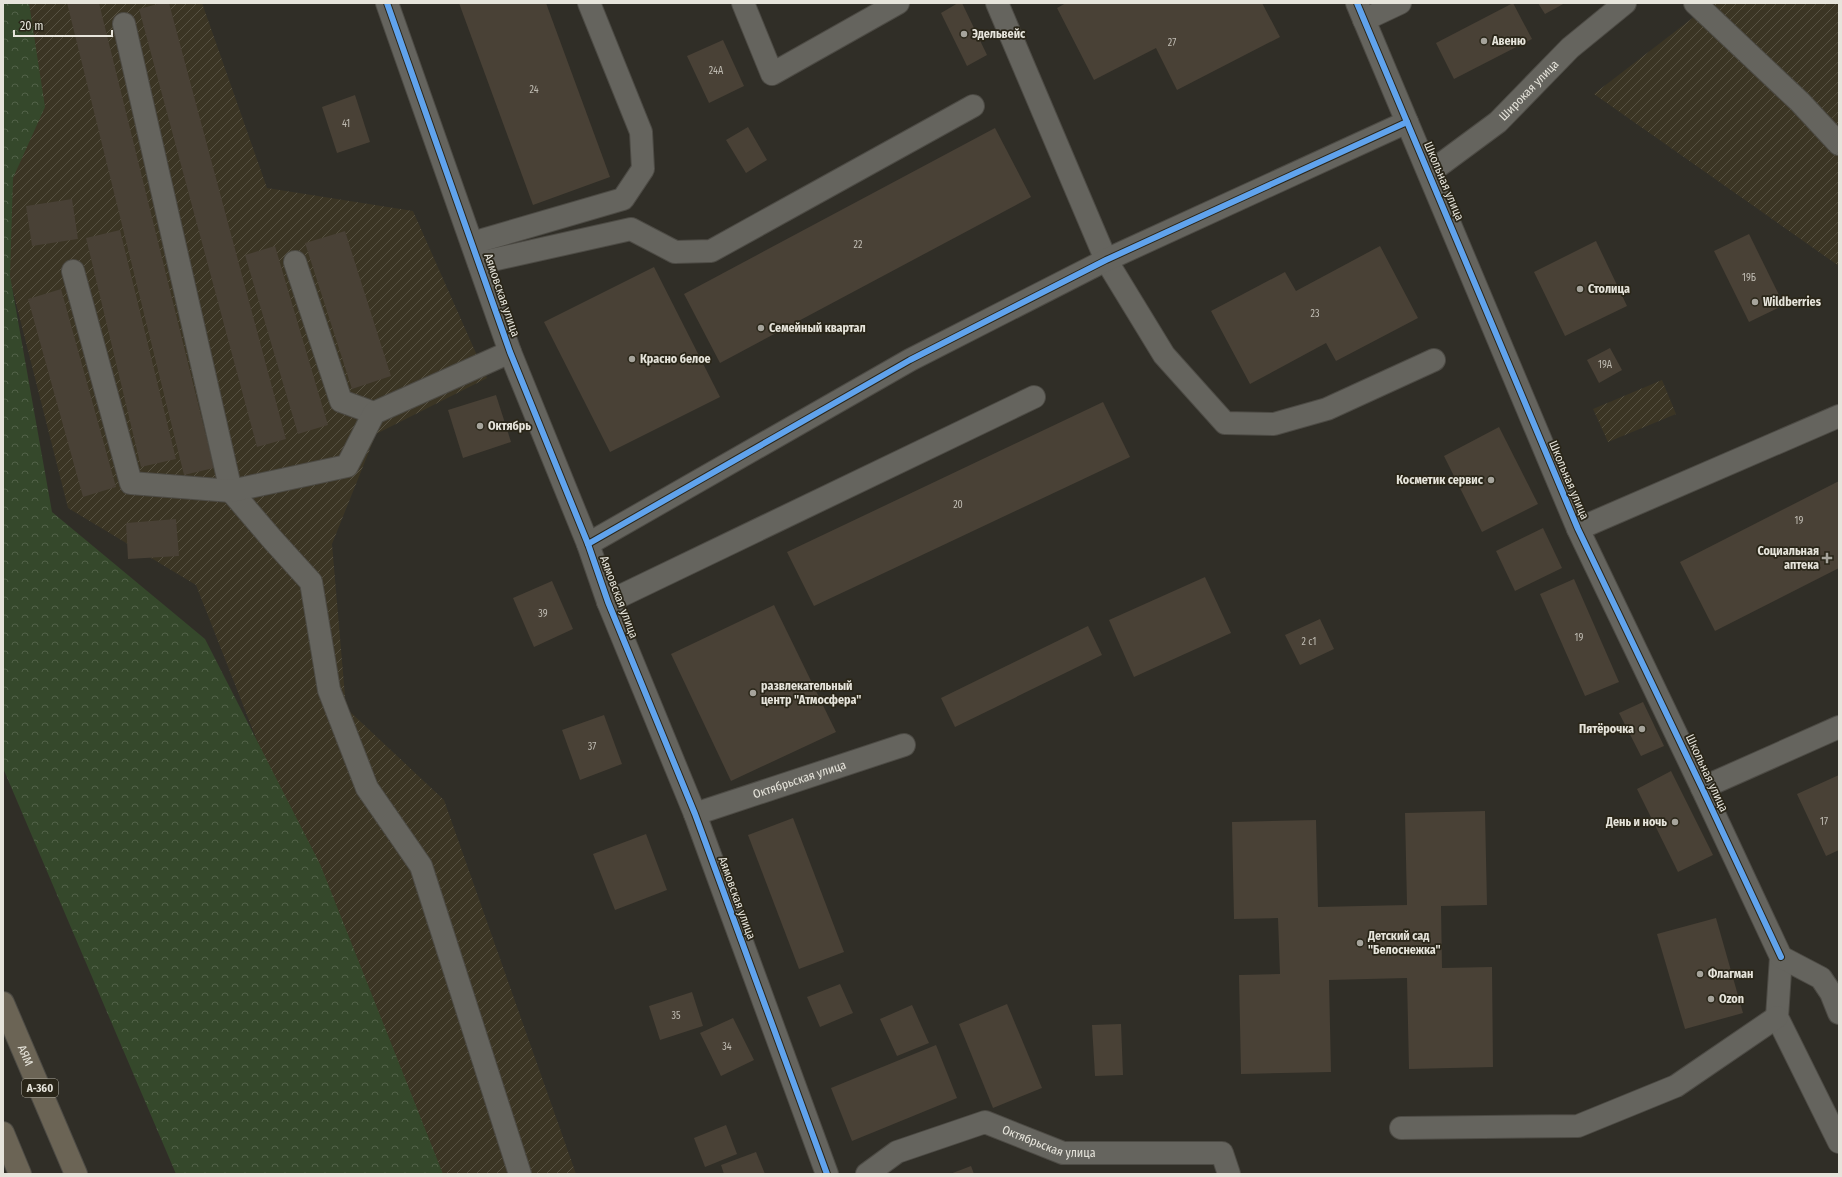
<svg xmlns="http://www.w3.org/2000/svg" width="1842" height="1177" viewBox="0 0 1842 1177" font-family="'Fira Sans Condensed',sans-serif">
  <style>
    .industrial { fill: url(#industrial-furrows) }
    .forest { fill: url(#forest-crowns) }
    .building { fill: #494136 }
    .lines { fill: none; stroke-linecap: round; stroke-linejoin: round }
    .minor-casing { stroke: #4d4b45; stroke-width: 24 }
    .highway-casing { stroke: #4d4b45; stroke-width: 24 }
    .minor { stroke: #65645e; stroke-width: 22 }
    .highway { stroke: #6b6455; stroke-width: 22 }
    .cycleway-casing { stroke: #2a2619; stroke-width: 8 }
    .cycleway { stroke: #60a3ed; stroke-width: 6 }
    .poi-dot { fill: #a6a49c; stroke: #2a2619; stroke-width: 1.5 }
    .labels { text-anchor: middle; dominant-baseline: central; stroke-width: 3.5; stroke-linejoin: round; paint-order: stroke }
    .number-label { font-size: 10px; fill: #bfbbb2 }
    .shield { fill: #2a2619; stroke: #aeaba1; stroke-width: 1 }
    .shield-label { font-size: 11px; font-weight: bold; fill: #e6e4db }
    .poi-label { font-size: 12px; font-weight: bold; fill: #e6e4db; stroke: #2a2619; text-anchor: start }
    .street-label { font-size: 12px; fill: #e6e4db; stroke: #2a2619 }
  </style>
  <defs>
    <pattern id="industrial-furrows" width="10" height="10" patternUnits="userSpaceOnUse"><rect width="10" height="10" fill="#3b3524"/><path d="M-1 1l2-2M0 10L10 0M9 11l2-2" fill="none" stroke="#575243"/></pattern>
    <pattern id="forest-crowns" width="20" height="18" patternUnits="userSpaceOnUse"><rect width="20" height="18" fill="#35482b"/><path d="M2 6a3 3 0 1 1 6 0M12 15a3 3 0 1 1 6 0" fill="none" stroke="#526249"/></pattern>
  </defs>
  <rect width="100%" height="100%" fill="#302e27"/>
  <g class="industrial">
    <path d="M5 3H202L267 188 413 211 487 378 376 434 332 544 346 708 444 800 576 1174H427L196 585 68 508 3 252Z"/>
    <path d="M1700 3H1839V266L1594 94 1703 10Z"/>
    <path d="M1662 380 1676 414 1608 442 1593 409Z"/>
  </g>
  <path class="forest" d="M3 3H29L45 107 13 178 10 276 52 512 205 639 320 864 443 1174H176L3 768Z"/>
  <g class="building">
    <path d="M67 3H99L214 468 184 475Z"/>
    <path d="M161 3H169L286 439 257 447 139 9Z"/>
    <path d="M459 3H546L610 177 533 205Z"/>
    <path d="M958 3H962L987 55 967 66 941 13Z"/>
    <path d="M1066 3H1262L1280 37 1177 90 1156 48 1094 80 1057 8Z"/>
    <path d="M1513 3 1532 39 1454 79 1436 43Z"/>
    <path d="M1538 3H1565L1545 14Z"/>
    <path d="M723 40 744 86 709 103 687 56Z"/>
    <path d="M355 95 370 142 337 153 322 107Z"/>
    <path d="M748 127 767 160 746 173 726 140Z"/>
    <path d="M995 128 1031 197 720 363 684 294Z"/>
    <path d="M72 199 78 239 32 246 26 206Z"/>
    <path d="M120 230 176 459 141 467 86 238Z"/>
    <path d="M345 231 391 376 352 389 305 243Z"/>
    <path d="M1749 234 1784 305 1749 322 1714 251Z"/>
    <path d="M1596 241 1627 306 1565 336 1534 272Z"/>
    <path d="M275 246 328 425 298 434 245 255Z"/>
    <path d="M1380 246 1418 318 1336 361 1326 343 1250 384 1211 311 1285 272 1296 291Z"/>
    <path d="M654 267 720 397 610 452 544 322Z"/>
    <path d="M61 289 116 487 83 497 28 299Z"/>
    <path d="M1610 348 1622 370 1599 383 1587 360Z"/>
    <path d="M496 395 511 442 463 458 448 410Z"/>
    <path d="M1103 402 1130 457 814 606 787 552Z"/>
    <path d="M1499 427 1538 504 1482 532 1444 456Z"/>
    <path d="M1839 481V568L1715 631 1680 562Z"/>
    <path d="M176 519 179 556 128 559 126 523Z"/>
    <path d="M1543 528 1562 568 1515 591 1496 551Z"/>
    <path d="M1205 577 1231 633 1134 677 1109 620Z"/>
    <path d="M1574 579 1619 682 1585 696 1540 594Z"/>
    <path d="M552 581 573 629 534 647 513 598Z"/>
    <path d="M774 605 836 732 731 781 671 654Z"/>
    <path d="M1320 619 1334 649 1300 665 1285 635Z"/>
    <path d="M1088 626 1102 655 955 727 941 698Z"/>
    <path d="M1643 702 1664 746 1641 756 1619 713Z"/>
    <path d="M604 715 622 764 580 780 562 730Z"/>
    <path d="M1671 771 1713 855 1678 872 1637 789Z"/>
    <path d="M1839 775V850L1826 856 1797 794Z"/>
    <path d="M1485 811 1487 905 1441 906 1442 968 1492 967 1493 1067 1409 1069 1407 978 1329 980 1331 1072 1241 1074 1239 975 1280 974 1278 918 1234 919 1232 822 1316 820 1318 907 1407 905 1405 813Z"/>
    <path d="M793 818 844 952 799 969 748 835Z"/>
    <path d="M646 834 667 890 615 910 593 854Z"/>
    <path d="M1716 918 1743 1013 1685 1029 1657 934Z"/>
    <path d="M840 984 853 1013 820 1027 807 997Z"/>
    <path d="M692 992 703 1026 660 1040 649 1006Z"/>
    <path d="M1007 1004 1042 1088 993 1108 959 1024Z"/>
    <path d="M912 1005 929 1043 897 1056 880 1019Z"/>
    <path d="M733 1018 754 1060 721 1076 700 1033Z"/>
    <path d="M1121 1024 1123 1075 1095 1076 1092 1025Z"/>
    <path d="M936 1045 957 1098 852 1141 831 1088Z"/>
    <path d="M726 1125 737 1154 705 1167 694 1138Z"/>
    <path d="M756 1152 765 1174H724L721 1165Z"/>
    <path d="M971 1166 974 1174H950Z"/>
  </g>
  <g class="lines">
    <g class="minor-casing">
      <g id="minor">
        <path d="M387 3 510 352 588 544 608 602 695 814 827 1174"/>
        <path d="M743 3 772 74 898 3"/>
        <path d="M997 3 1106 260 1164 355 1225 423 1274 424 1327 409 1434 360"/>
        <path d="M1357 3 1578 529 1702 788 1781 957 1777 1017 1839 1142"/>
        <path d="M1695 3 1800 102 1839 144"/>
        <path d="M1364 20 1400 3"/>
        <path d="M124 24 231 491 272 539 311 582 329 690 367 788 421 866 520 1174"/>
        <path id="s1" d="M1429 173 1498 122 1570 48 1625 3"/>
        <path d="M472 243 623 199 643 169 641 132 589 3"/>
        <path d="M295 262 341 401 374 413"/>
        <path d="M479 263 631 229 675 252 711 251 973 106"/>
        <path d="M73 271 131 483 231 491 347 466 374 413 510 352"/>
        <path d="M1578 529 1839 416"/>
        <path d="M588 544 910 360 1106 260 1407 122"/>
        <path d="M608 602 1034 397"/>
        <path d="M1702 788 1839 727"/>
        <path id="s2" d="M695 814 904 745"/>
        <path d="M1781 957 1821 978 1831 993 1839 1013"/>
        <path d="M1401 1128 1578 1126 1676 1086 1777 1017"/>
        <path id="s3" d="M867 1174 897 1152 985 1122 1063 1153H1222L1229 1174"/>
      </g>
    </g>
    <g class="highway-casing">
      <g id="highway">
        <path id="s4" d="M3 1003 76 1174"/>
        <path d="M3 1133 20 1174"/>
      </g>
    </g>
    <use href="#minor" class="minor"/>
    <use href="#highway" class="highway"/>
    <g class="cycleway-casing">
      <g id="cycleway">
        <path d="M387 3 510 352 588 544 608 602 695 814 827 1174"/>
        <path d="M1357 3 1578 529 1702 788 1781 957"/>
        <path d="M588 544 910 360 1106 260 1407 122"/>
      </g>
    </g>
    <use href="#cycleway" class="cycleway"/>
  </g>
  <g class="poi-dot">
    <circle cx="964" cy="34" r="4"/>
    <circle cx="1484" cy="41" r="4"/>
    <circle cx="1580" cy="289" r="4"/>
    <circle cx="1755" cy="302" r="4"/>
    <circle cx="761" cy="328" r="4"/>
    <circle cx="632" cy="359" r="4"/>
    <circle cx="480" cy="426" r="4"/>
    <circle cx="1491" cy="480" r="4"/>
    <path d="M1825 552h4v4h4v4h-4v4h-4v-4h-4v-4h4z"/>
    <circle cx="753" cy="693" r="4"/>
    <circle cx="1642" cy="729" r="4"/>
    <circle cx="1675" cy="822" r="4"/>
    <circle cx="1360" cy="943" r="4"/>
    <circle cx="1700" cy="974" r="4"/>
    <circle cx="1711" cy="999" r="4"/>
  </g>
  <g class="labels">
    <g class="number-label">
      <text x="1172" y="43">27</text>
      <text x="716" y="71">24А</text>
      <text x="534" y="90">24</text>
      <text x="346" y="124">41</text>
      <text x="858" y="245">22</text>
      <text x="1749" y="278">19Б</text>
      <text x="1315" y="314">23</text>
      <text x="1605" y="365">19А</text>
      <text x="958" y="505">20</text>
      <text x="1799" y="521">19</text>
      <text x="543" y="614">39</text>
      <text x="1579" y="638">19</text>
      <text x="1309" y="642">2 с1</text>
      <text x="592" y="747">37</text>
      <text x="1824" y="822">17</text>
      <text x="676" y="1016">35</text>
      <text x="727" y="1047">34</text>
    </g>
    <rect class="shield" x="22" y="1079" width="36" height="18" rx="3"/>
    <g class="shield-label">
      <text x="40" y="1088">А-360</text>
    </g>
    <g class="poi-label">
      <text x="972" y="34">Эдельвейс</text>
      <text x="1492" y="41">Авеню</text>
      <text x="1588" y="289">Столица</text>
      <text x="1763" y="302">Wildberries</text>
      <text x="769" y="328">Семейный квартал</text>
      <text x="640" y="359">Красно белое</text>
      <text x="488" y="426">Октябрь</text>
      <text x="1483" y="480" text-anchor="end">Косметик сервис</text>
      <text x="1819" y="551" text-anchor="end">Социальная<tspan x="1819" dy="14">аптека</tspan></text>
      <text x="761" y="686">развлекательный<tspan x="761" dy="14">центр "Атмосфера"</tspan></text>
      <text x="1634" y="729" text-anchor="end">Пятёрочка</text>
      <text x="1667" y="822" text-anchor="end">День и ночь</text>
      <text x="1368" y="936">Детский сад<tspan x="1368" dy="14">"Белоснежка"</tspan></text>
      <text x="1708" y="974">Флагман</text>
      <text x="1719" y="999">Ozon</text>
    </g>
    <g class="street-label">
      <text stroke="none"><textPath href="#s1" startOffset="130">Широкая улица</textPath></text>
      <text transform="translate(1444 181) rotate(67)">Школьная улица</text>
      <text transform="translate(502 295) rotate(71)">Аямовская улица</text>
      <text transform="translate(1569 480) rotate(67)">Школьная улица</text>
      <text transform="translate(619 597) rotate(69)">Аямовская улица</text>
      <text transform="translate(1707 773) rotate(65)">Школьная улица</text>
      <text stroke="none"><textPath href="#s2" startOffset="110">Октябрьская улица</textPath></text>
      <text transform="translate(737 898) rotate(70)">Аямовская улица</text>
      <text stroke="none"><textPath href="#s4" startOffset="57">АЯМ</textPath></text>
      <text stroke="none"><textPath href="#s3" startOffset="198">Октябрьская улица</textPath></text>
    </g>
  </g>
  <rect width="1842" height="1177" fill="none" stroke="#e6e4db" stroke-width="8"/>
  <path d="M14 30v6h98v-6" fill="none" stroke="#e6e4db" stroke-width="2"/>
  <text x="20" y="30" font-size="12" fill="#e6e4db" stroke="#2a2619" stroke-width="3" paint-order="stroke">20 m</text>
</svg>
